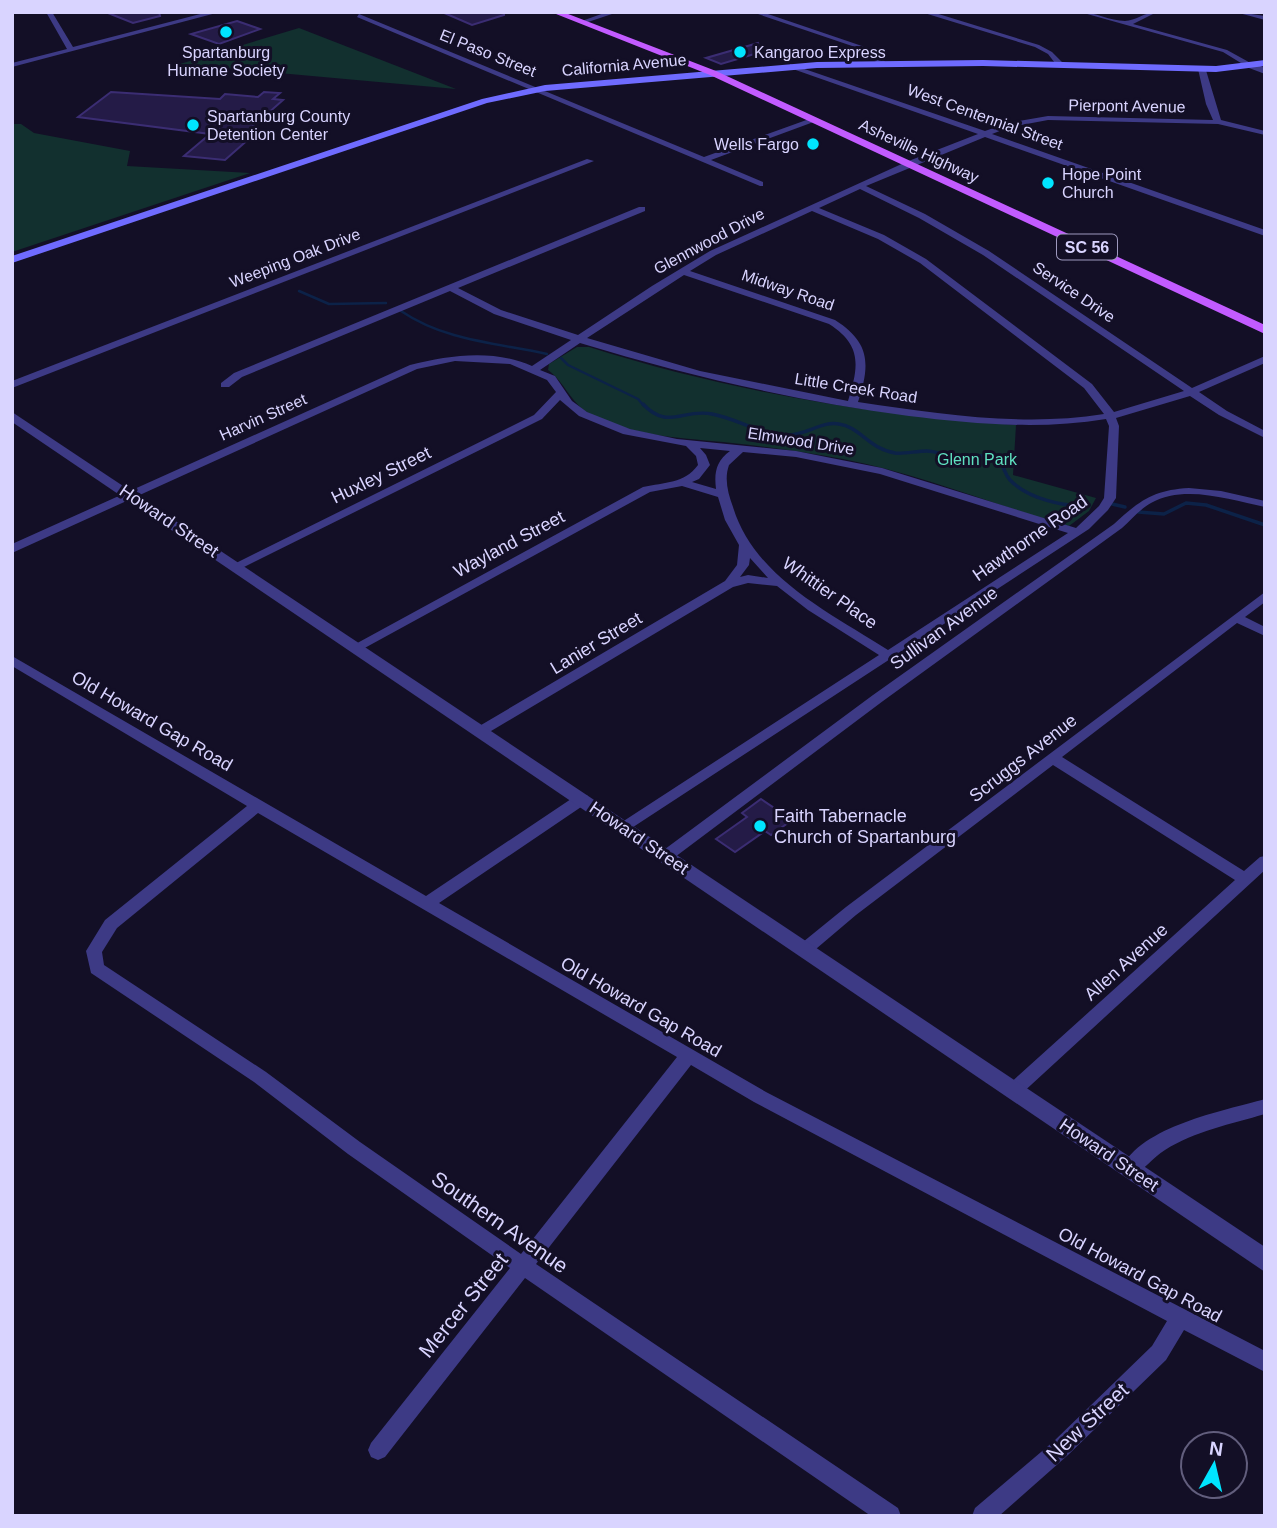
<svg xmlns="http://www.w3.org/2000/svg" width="1277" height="1528" viewBox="0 0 1277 1528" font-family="Arial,sans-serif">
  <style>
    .green { fill: #12302f }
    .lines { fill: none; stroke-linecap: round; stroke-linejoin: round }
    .stream-far1 { stroke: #0c2248; stroke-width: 2.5 }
    .stream { stroke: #0c2248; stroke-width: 3.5 }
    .building { fill: #241b47; stroke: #3b2d73; stroke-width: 2 }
    .minor { fill: #3d3a85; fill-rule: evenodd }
    .tertiary { fill: #3d3a85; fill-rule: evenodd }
    .secondary { fill: #6f6bff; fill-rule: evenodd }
    .primary { fill: #c25bff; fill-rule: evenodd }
    .poi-dot { fill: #00e5ff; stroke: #130f26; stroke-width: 2.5 }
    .labels { text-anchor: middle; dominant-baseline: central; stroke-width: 6; stroke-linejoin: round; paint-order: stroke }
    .far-poi-label { font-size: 16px; fill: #d9d4ff; stroke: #130f26; text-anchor: start }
    .far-street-label { font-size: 16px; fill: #d9d4ff; stroke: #130f26 }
    .shield { fill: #130f26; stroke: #9e99be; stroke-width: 2 }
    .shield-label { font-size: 16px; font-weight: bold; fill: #d9d4ff }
    .far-park-label { font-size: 16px; fill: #5fe0c0; stroke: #130f26 }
    .street-label { font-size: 18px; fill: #d9d4ff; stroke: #130f26 }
    .poi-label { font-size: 18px; fill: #d9d4ff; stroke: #130f26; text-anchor: start }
    .near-street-label { font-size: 21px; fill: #d9d4ff; stroke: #130f26 }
  </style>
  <rect width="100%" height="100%" fill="#130f26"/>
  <g class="green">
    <path d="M299 28 456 89 180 64Z"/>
    <path d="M12 124H21L34 133 130 151 127 166 250 173 12 252Z"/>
    <path d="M577 347H589C728 391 870 415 1016 425L1013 475 1096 498 1089 511 1069 526C993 505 921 474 843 459 807 452 770 447 732 443 685 438 635 437 592 415 570 404 566 383 548 370L549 364Z"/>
  </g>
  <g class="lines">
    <g class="stream-far1">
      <path d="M299 291 329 304 386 303"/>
      <path d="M401 311C445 341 497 343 547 354"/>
      <path d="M561 358 568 365 638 399 644 406"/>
    </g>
    <g class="stream">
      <path d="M643 404C668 431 683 408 712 414 739 419 759 435 788 435 807 435 821 421 839 424 860 427 869 449 895 453 905 454 916 451 927 451 936 451 944 456 953 456 965 457 979 454 990 457 1005 460 1002 471 1010 480 1027 498 1065 508 1089 505"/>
      <path d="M1112 504 1125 507"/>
      <path d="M1138 512 1164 514 1186 503 1206 505 1265 525"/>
    </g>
  </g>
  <g class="building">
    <path d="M159 12 160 16 133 23 108 13Z"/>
    <path d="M442 12H504V15L472 25Z"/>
    <path d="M237 21 260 29 219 44 191 34Z"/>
    <path d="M758 43 761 52 721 64 706 58Z"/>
    <path d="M111 92 220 99 225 94 258 97 264 92 280 93 273 99 283 100 250 129 259 130 225 160 184 156 210 134 78 117Z"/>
    <path d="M761 799 792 820 771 835 765 831 735 852 716 839 747 817 742 813Z"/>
  </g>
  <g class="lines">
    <g class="minor">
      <path d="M46 12H52L73 47 208 12H220L12 67V63L67 49Z"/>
      <path d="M607 12H618L582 24 579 22Z"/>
      <path d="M752 12H762L862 46 887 63 880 65 858 48Z"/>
      <path d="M921 12H932L1039 45 1052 52 1065 65 1058 67 1048 54 1035 47Z"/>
      <path d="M1080 12C1095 12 1110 21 1125 21 1135 21 1145 12 1157 12L1133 24 1227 50 1256 66 1249 68 1223 52Z"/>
      <path d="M1238 12 1265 16V20L1239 13Z"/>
      <path d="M359 14 704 157 812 118 819 120 711 160 763 182V186H760L357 17Z"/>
      <path d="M790 64 985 131 1008 123 1048 116 1213 120 1206 104 1198 69 1205 67 1221 120 1265 131V135L1218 124 1048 120 1010 127 992 134 1265 230V236L985 137 866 186 925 214 989 251 1192 388 1265 356V363L1199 392 1227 411 1265 431V438L1219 415 1190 396 1116 418 1119 426 1116 498 1108 510 1089 529 624 833 619 832 617 828 619 824 879 655 808 610 777 586 748 583 733 587 486 734H476L474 731 476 728 725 581 737 565 739 545 725 520 718 497 682 486 650 492 361 650H351L350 647 643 487C665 482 684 484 698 465L696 456 686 446 623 434 579 416 560 400 542 419 240 569 236 570 230 566 534 415 556 392 547 380 510 364 455 361 417 369 12 553V544L410 365C450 355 493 349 532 366L571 340 494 314 450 291 242 377 229 387H221V383L234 373 639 207H645V211L458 288 501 310 578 335 652 286 710 251 906 162 978 134 790 68ZM860 189 919 218 983 255 1184 391 1114 412 1092 384 926 259 884 235 819 208ZM812 211 878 239 920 263 1084 388 1104 414C1023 427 939 414 858 402 870 365 871 343 835 320L690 271 716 255ZM684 275 829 324C862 345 859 366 848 401L700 371 587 338ZM580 343C688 376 797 401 909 416 974 424 1041 430 1106 419L1109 426 1104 498 1099 506 1076 528 882 468 796 451 677 439 630 429 587 412 572 401 555 376 540 370ZM700 448 730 451C716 461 714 473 716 489L692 482 699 479 710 465 706 455ZM743 452 796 457 880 474 1068 533 888 650C830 613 754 577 733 507 728 493 724 479 729 465ZM750 558 768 578 748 575 740 577 749 565Z"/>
      <path d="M587 159 594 161 12 388V381Z"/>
      <path d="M1189 488 1221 491 1265 501V507C1230 500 1185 484 1151 503 1140 509 1131 520 1122 528L883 701 671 860H661L659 856 661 852 873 695 1114 524C1140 500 1154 490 1189 488Z"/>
      <path d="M1265 592V602L1245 617 1265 627V636L1237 623 1062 757 1244 871 1260 857 1265 856V870L1019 1096 1013 1098 1007 1096 1004 1091 1007 1086 1235 880 1053 765 856 915 810 954 804 956 798 954 796 950 798 946 846 907Z"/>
      <path d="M12 656 426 896 577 795H587L589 799 587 803 439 903 766 1092 1265 1351V1372L1184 1330 1166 1360 1068 1455 999 1516H972L975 1508 1054 1441 1152 1346 1167 1321 754 1102 691 1065 536 1264 898 1508 901 1516H871L525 1278 385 1457 378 1460 371 1457 368 1450 371 1443 510 1268 348 1154 254 1082 91 973 86 951 105 920 247 806 12 666ZM258 813 677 1057 521 1254 360 1142 266 1072 104 965 102 952 117 928Z"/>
      <path d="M1265 1099V1114C1231 1124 1195 1131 1165 1150 1153 1157 1143 1172 1130 1177L1124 1175 1121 1169C1141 1126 1223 1111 1265 1099Z"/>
    </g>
    <g class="tertiary">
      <path d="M1252 63 1265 68V74L1249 68Z"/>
      <path d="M12 412 1265 1247V1272L12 422Z"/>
    </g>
    <path class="secondary" d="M983 60 1216 66 1265 60V66L1216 72 983 66 817 68 545 91 487 103 12 263V256L482 99 545 85 817 62Z"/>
    <path class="primary" d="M551 12H563L716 71 1265 325V334L710 75Z"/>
  </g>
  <g class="poi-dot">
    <circle cx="226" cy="32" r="7"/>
    <circle cx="740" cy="52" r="7"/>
    <circle cx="193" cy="125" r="7"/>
    <circle cx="813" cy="144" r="7"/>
    <circle cx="1048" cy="183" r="7"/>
    <circle cx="760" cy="826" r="7"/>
  </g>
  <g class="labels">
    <g class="far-poi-label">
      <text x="226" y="52" text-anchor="middle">Spartanburg<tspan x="226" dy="18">Humane Society</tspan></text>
      <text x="754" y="52">Kangaroo Express</text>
      <text x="207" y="116">Spartanburg County<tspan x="207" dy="18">Detention Center</tspan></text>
      <text x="799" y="144" text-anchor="end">Wells Fargo</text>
      <text x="1062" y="174">Hope Point<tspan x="1062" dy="18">Church</tspan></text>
    </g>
    <g class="far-street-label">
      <text transform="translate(488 53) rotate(22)">El Paso Street</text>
      <text transform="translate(624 65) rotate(-5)">California Avenue</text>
      <text transform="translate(1127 106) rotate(1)">Pierpont Avenue</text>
      <text transform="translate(985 117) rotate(20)">West Centennial Street</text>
      <text transform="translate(919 151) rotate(25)">Asheville Highway</text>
      <text transform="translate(709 241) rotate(-28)">Glennwood Drive</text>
      <text transform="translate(295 258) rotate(-21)">Weeping Oak Drive</text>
      <text transform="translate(788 290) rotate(19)">Midway Road</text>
      <text transform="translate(1074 292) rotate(34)">Service Drive</text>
      <text transform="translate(856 388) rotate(9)">Little Creek Road</text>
      <text transform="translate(263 417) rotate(-24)">Harvin Street</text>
      <text transform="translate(801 441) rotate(9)">Elmwood Drive</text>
    </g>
    <rect class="shield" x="1057" y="234.5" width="60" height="25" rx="5"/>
    <g class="shield-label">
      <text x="1087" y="247">SC 56</text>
    </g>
    <g class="far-park-label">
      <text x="977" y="459">Glenn Park</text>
    </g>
    <g class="street-label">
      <text transform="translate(381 475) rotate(-26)">Huxley Street</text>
      <text transform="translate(169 521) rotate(34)">Howard Street</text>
      <text transform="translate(1030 538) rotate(-35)">Hawthorne Road</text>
      <text transform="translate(509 544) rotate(-28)">Wayland Street</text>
      <text transform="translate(830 593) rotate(35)">Whittier Place</text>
      <text transform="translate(944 628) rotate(-36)">Sullivan Avenue</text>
      <text transform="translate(596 643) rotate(-31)">Lanier Street</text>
      <text transform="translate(152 721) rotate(30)">Old Howard Gap Road</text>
      <text transform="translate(1023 758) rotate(-38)">Scruggs Avenue</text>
      <text transform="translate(639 838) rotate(34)">Howard Street</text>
      <text transform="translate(1126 962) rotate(-42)">Allen Avenue</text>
      <text transform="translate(641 1007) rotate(30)">Old Howard Gap Road</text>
      <text transform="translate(1109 1155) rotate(34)">Howard Street</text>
      <text transform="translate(1140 1275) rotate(28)">Old Howard Gap Road</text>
    </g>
    <g class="poi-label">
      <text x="774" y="816">Faith Tabernacle<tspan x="774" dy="21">Church of Spartanburg</tspan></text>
    </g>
    <g class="near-street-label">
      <text transform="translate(500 1222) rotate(35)">Southern Avenue</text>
      <text transform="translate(463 1305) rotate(-51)">Mercer Street</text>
      <text transform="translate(1087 1422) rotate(-43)">New Street</text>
    </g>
  </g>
  <rect width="1277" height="1528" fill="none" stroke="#d9d4ff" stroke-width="28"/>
  <g transform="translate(1214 1465) rotate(8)"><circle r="33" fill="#130f26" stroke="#625e7d" stroke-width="2"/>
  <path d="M0-5L12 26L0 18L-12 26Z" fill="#00e5ff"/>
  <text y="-10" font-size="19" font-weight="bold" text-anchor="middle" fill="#d9d4ff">N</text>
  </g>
</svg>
